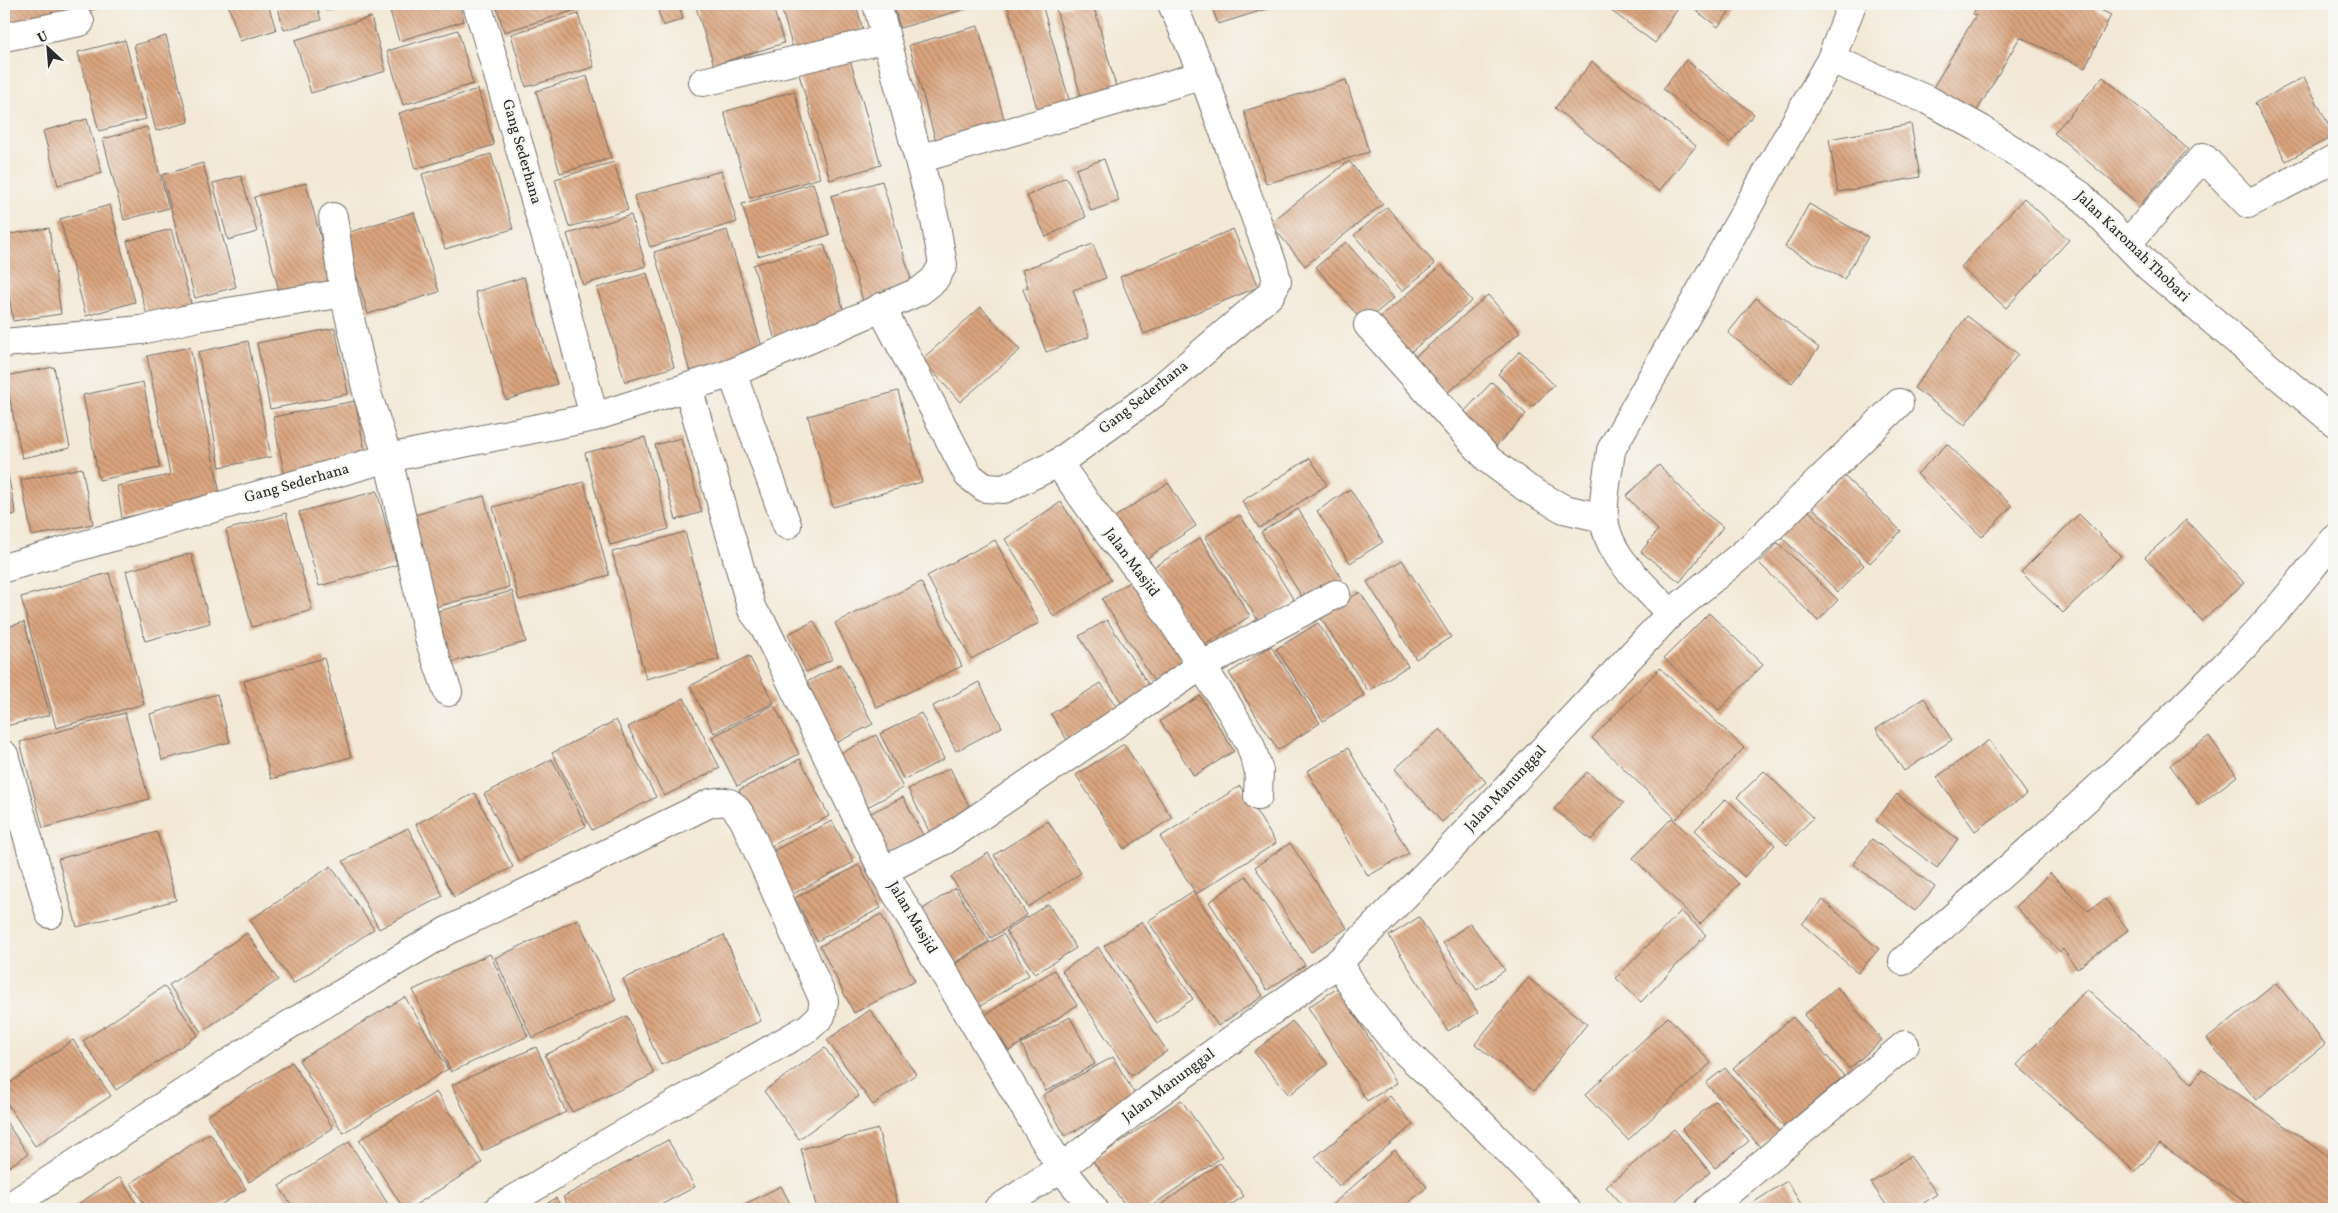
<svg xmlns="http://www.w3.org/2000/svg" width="2338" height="1213" viewBox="0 0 2338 1213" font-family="Vollkorn,serif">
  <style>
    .building { fill: url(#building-back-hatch) }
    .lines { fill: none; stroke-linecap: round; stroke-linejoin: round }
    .minor-casing { stroke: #716d66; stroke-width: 30 }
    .minor { stroke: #fff; stroke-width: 28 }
    .labels { text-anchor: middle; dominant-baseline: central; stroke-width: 4.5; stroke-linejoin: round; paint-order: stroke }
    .street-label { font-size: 15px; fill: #2b2b2b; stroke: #f6f6f2 }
  </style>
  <defs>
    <pattern id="building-back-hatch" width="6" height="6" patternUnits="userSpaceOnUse" patternTransform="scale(1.25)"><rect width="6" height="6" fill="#daa47e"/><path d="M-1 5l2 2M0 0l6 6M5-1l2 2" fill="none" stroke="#b18667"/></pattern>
  </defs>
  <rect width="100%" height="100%" fill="#f6f6f2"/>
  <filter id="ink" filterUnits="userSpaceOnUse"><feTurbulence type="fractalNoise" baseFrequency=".02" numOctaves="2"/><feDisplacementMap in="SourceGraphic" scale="10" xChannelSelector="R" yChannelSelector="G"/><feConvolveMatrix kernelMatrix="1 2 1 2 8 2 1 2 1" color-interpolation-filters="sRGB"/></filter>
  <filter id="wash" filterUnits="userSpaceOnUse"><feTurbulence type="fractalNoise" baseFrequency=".0096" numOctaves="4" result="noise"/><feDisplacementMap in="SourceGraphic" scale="20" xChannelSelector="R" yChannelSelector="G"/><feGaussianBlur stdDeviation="1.12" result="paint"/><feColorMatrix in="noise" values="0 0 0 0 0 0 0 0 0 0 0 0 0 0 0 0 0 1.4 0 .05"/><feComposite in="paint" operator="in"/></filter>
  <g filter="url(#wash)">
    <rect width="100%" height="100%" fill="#f3e8d5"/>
    <g id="blocks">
      <g class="building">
        <path d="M4 4H72L74 11 11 28Z"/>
        <path d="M75 4H112L78 14Z"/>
        <path d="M228 4H268L276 30 240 41Z"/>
        <path d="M277 4H316L321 20 284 30Z"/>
        <path d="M324 4H351L326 11Z"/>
        <path d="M388 4H459L464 21 399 41Z"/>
        <path d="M496 4H578L579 9 504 32Z"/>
        <path d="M656 4H679L683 19 663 26Z"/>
        <path d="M695 4H772L784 43 714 65Z"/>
        <path d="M780 4H856L864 34 795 55Z"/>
        <path d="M893 4H982L900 28Z"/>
        <path d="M1007 4H1042L1072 110 1040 119Z"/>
        <path d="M1076 4H1093L1117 90 1082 100 1056 9Z"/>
        <path d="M1211 4H1283L1218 24Z"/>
        <path d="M1602 4H1674L1679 7 1655 43Z"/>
        <path d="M1687 4H1735L1718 27Z"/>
        <path d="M1978 4H2088L2111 15 2085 68 2020 37 1974 116 1931 91 1976 15 1973 14Z"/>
        <path d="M578 14 594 67 526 87 511 34Z"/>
        <path d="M371 17 386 71 311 93 295 40Z"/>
        <path d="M978 26 1005 122 936 142 909 45Z"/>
        <path d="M458 30 473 84 403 105 387 51Z"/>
        <path d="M166 36 189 122 156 131 134 45Z"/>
        <path d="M125 40 146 119 99 131 78 52Z"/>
        <path d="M849 56 881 165 830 180 798 71Z"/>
        <path d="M1686 60 1754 114 1730 143 1663 89Z"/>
        <path d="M1592 62 1696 146 1659 191 1555 108Z"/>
        <path d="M587 76 611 158 560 173 536 91Z"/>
        <path d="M2103 77 2188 149 2140 205 2054 133Z"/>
        <path d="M2304 77 2334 136 2286 161 2255 103Z"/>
        <path d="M1346 80 1369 152 1266 184 1244 111Z"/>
        <path d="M478 89 494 145 415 169 399 113Z"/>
        <path d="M794 91 820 178 750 198 724 112Z"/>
        <path d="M87 119 102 173 58 185 43 131Z"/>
        <path d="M1911 124 1920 177 1838 192 1829 139Z"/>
        <path d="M147 127 169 208 124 220 103 139Z"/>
        <path d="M491 154 513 229 445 249 422 174Z"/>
        <path d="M1104 159 1119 201 1091 211 1076 169Z"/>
        <path d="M1349 161 1383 204 1305 266 1270 223Z"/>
        <path d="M614 162 628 210 569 227 555 179Z"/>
        <path d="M203 163 236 287 195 298 162 175Z"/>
        <path d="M721 171 737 222 650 247 634 196Z"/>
        <path d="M241 176 257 232 228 240 213 183Z"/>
        <path d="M1066 177 1086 217 1046 237 1027 196Z"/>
        <path d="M882 181 914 289 864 304 831 196Z"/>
        <path d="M306 183 334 287 282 302 254 197Z"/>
        <path d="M813 183 829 235 758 256 742 204Z"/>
        <path d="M2024 198 2069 240 2006 308 1961 267Z"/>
        <path d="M1809 204 1868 237 1844 279 1785 247Z"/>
        <path d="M110 205 135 302 86 316 60 219Z"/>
        <path d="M1387 207 1435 264 1402 291 1354 235Z"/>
        <path d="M414 212 439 292 368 314 344 234Z"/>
        <path d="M631 215 646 266 583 285 567 234Z"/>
        <path d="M49 228 61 314 13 321 4 261V235Z"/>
        <path d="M171 229 193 311 149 323 127 241Z"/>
        <path d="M1233 229 1258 287 1144 334 1120 277Z"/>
        <path d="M727 230 763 350 690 372 654 252Z"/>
        <path d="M1346 242 1394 298 1364 323 1316 267Z"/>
        <path d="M824 244 846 318 775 340 753 265Z"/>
        <path d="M1093 244 1106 278 1073 290 1089 337 1046 352 1023 289 1028 287 1022 270Z"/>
        <path d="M1442 265 1472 301 1402 359 1372 324Z"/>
        <path d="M647 273 674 367 625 382 597 288Z"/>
        <path d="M524 277 557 384 506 400 475 292Z"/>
        <path d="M1488 295 1520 332 1440 399 1409 362Z"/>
        <path d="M1756 298 1819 348 1792 383 1728 333Z"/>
        <path d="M981 307 1020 350 960 402 922 359Z"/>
        <path d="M1967 316 2018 354 1965 425 1914 388Z"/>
        <path d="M335 328 348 394 270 409 257 343Z"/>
        <path d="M248 341 271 457 220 467 198 352Z"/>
        <path d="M190 347 221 498 122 518 117 486 170 475 147 356Z"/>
        <path d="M1520 351 1554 385 1532 407 1498 374Z"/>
        <path d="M54 367 70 448 22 458 5 376Z"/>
        <path d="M143 382 160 468 99 480 83 395Z"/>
        <path d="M1492 382 1526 414 1495 447 1461 415Z"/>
        <path d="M898 391 922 482 833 507 808 416Z"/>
        <path d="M355 401 367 462 285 478 273 417Z"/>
        <path d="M645 437 669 529 610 545 585 453Z"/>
        <path d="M681 438 702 512 676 520 655 445Z"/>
        <path d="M1947 444 2012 506 1982 537 1917 474Z"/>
        <path d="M4 456 16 514 4 517Z"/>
        <path d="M1310 458 1327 485 1259 528 1242 501Z"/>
        <path d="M1659 465 1704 512 1723 527 1680 582 1641 552 1658 530 1626 496Z"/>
        <path d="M82 468 93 524 32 536 21 480Z"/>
        <path d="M1843 475 1901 531 1870 563 1812 507Z"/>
        <path d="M584 482 609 575 519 600 493 507Z"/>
        <path d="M1168 483 1196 526 1141 562 1113 518Z"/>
        <path d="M1350 489 1383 542 1350 563 1317 511Z"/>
        <path d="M377 491 397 565 319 586 299 512Z"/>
        <path d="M484 496 509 587 432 608 407 517Z"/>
        <path d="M1061 502 1111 580 1054 617 1005 539Z"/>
        <path d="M1804 506 1864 565 1838 592 1777 533Z"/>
        <path d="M1298 509 1342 579 1306 603 1261 532Z"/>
        <path d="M286 513 312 610 252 627 226 530Z"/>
        <path d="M2079 514 2121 556 2063 613 2021 572Z"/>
        <path d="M1240 515 1294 600 1259 622 1205 537Z"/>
        <path d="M2186 520 2244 583 2202 621 2145 557Z"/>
        <path d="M685 532 719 659 646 679 612 552Z"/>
        <path d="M1200 538 1250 616 1202 647 1152 568Z"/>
        <path d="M995 540 1039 623 971 659 927 576Z"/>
        <path d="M1778 543 1838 600 1818 621 1759 563Z"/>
        <path d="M191 553 210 623 145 641 126 571Z"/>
        <path d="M1402 560 1451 637 1416 659 1367 582Z"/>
        <path d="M109 573 144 704 56 728 21 597Z"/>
        <path d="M1139 576 1191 657 1154 681 1102 599Z"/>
        <path d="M921 582 962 666 877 708 835 623Z"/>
        <path d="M512 591 526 642 448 663 435 612Z"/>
        <path d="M1360 592 1408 666 1368 691 1320 617Z"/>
        <path d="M1709 613 1763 665 1719 710 1664 658Z"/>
        <path d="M1107 620 1150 687 1123 705 1079 636Z"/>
        <path d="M814 621 833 659 806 672 788 634Z"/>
        <path d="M24 622 50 715 6 726 4 717V628Z"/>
        <path d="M1318 623 1364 695 1323 721 1276 649Z"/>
        <path d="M1271 646 1320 723 1278 750 1229 673Z"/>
        <path d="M749 656 774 703 714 733 690 686Z"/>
        <path d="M324 658 351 757 271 779 244 681Z"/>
        <path d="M841 664 873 724 832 745 801 685Z"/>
        <path d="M1660 668 1744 748 1676 819 1592 738Z"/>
        <path d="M979 682 1002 727 956 751 933 706Z"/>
        <path d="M1101 683 1117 708 1067 740 1051 714Z"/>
        <path d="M217 694 230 742 162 760 150 714Z"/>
        <path d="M1200 696 1234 751 1194 776 1160 721Z"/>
        <path d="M684 698 720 768 664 796 628 727Z"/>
        <path d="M1924 698 1952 740 1904 771 1876 729Z"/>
        <path d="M774 705 799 754 737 786 712 737Z"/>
        <path d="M125 713 149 799 43 828 20 742Z"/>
        <path d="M921 713 944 759 904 780 880 734Z"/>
        <path d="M616 720 656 797 592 830 552 753Z"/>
        <path d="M1440 729 1486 782 1442 822 1395 769Z"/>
        <path d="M876 735 903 788 858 812 830 759Z"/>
        <path d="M2209 736 2237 776 2199 805 2170 765Z"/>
        <path d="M1989 740 2027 794 1975 831 1937 777Z"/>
        <path d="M1124 744 1172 818 1124 849 1076 775Z"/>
        <path d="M1348 748 1409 853 1368 876 1307 771Z"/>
        <path d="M552 759 586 826 519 861 484 794Z"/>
        <path d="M800 759 829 816 769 847 739 790Z"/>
        <path d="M950 768 974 816 932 837 908 789Z"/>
        <path d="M1764 771 1813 818 1787 845 1737 797Z"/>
        <path d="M1587 772 1624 803 1591 840 1554 809Z"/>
        <path d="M1240 786 1276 843 1196 894 1160 837Z"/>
        <path d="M475 793 513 867 454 897 416 824Z"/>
        <path d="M1897 794 1958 839 1937 868 1876 821Z"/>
        <path d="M903 797 923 835 881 857 861 818Z"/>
        <path d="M1726 799 1775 845 1744 877 1695 830Z"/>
        <path d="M1672 818 1739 884 1700 924 1633 858Z"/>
        <path d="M832 821 854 862 791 895 769 853Z"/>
        <path d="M1048 821 1081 873 1028 907 994 855Z"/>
        <path d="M408 828 443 896 379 929 343 861Z"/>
        <path d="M157 832 176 900 77 927 58 859Z"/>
        <path d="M1872 839 1935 887 1915 911 1853 864Z"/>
        <path d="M1290 843 1347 928 1311 952 1255 867Z"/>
        <path d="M988 853 1027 915 991 938 951 877Z"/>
        <path d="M859 865 881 908 817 941 795 898Z"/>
        <path d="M331 866 374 929 293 984 250 920Z"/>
        <path d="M2050 873 2088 911 2105 899 2128 930 2077 969 2063 949 2060 952 2016 907Z"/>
        <path d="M1246 876 1305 965 1267 990 1209 902Z"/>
        <path d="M955 888 989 941 945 969 912 916Z"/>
        <path d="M1193 891 1263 996 1218 1026 1148 921Z"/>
        <path d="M1823 900 1879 949 1858 973 1802 924Z"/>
        <path d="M1048 904 1076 948 1035 974 1006 931Z"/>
        <path d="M1681 911 1706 935 1641 1002 1616 978Z"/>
        <path d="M881 914 915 981 854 1013 820 946Z"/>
        <path d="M1419 917 1478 1013 1448 1031 1389 936Z"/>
        <path d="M578 919 616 1000 532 1038 495 958Z"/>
        <path d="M1142 922 1193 999 1157 1023 1104 946Z"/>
        <path d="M1470 923 1505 970 1477 990 1443 943Z"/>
        <path d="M247 933 278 980 201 1032 169 985Z"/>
        <path d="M1003 934 1029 975 979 1007 952 966Z"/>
        <path d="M724 935 761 1021 661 1065 623 979Z"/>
        <path d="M1098 947 1167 1051 1131 1076 1062 971Z"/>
        <path d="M490 954 528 1036 451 1072 413 990Z"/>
        <path d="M1054 970 1077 1005 1009 1051 985 1015Z"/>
        <path d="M1528 978 1587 1024 1534 1091 1475 1044Z"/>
        <path d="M2276 983 2325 1044 2256 1100 2207 1039Z"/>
        <path d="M164 986 198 1035 116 1090 83 1041Z"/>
        <path d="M1837 987 1882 1040 1849 1069 1804 1015Z"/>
        <path d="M1338 988 1397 1083 1367 1101 1308 1007Z"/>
        <path d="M2087 989 2192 1083 2202 1069 2334 1160V1194L2324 1209H2256L2160 1144 2135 1172 2017 1065Z"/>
        <path d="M405 997 448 1069 343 1133 299 1060Z"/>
        <path d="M870 1010 916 1074 873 1105 827 1040Z"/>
        <path d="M627 1016 654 1074 572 1112 545 1055Z"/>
        <path d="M1070 1017 1095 1064 1046 1091 1021 1044Z"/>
        <path d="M1668 1017 1711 1063 1628 1140 1585 1095Z"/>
        <path d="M1793 1017 1844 1076 1784 1127 1733 1068Z"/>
        <path d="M1292 1021 1328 1064 1289 1095 1254 1052Z"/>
        <path d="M73 1040 111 1096 35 1146 4 1099V1087Z"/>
        <path d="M536 1047 566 1112 483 1151 452 1085Z"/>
        <path d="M825 1048 859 1096 799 1139 764 1091Z"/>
        <path d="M1113 1057 1137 1098 1065 1136 1043 1095Z"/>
        <path d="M292 1062 333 1128 249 1182 207 1116Z"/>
        <path d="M1725 1068 1779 1131 1760 1147 1706 1083Z"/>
        <path d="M436 1092 482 1163 409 1209H404L359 1140Z"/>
        <path d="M1390 1096 1413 1125 1339 1186 1315 1157Z"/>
        <path d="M1181 1100 1222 1157 1147 1209H1128L1093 1161Z"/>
        <path d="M1715 1101 1749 1141 1715 1168 1682 1129Z"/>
        <path d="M4 1119 28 1154 4 1170Z"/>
        <path d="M878 1129 899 1209H817L801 1149Z"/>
        <path d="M1674 1129 1710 1172 1667 1209H1625L1606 1187Z"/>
        <path d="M210 1133 246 1189 214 1209H147L131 1183Z"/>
        <path d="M668 1140 695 1187 653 1209H570L563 1197Z"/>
        <path d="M349 1142 391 1209H294L279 1186Z"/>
        <path d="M1395 1150 1427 1187 1401 1209H1327Z"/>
        <path d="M1910 1156 1937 1194 1915 1209H1889L1871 1183Z"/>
        <path d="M1220 1163 1244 1196 1225 1209H1155Z"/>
        <path d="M120 1177 140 1209H70Z"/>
        <path d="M1787 1181 1804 1209H1743Z"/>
        <path d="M781 1186 793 1209H735Z"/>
        <path d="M556 1198 563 1209H538Z"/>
      </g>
    </g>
  </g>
  <g filter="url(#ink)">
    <use href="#blocks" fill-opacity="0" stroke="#716d66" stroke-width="1"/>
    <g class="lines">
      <g class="minor-casing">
        <g id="minor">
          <path d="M477 4 554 264 594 417"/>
          <path d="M4 37 80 22"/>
          <path d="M1831 59 1930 101 1981 129 2080 195 2149 267 2334 422"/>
          <path d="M703 82 886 39"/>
          <path d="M919 159 1203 75"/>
          <path d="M333 217 344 293 368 396 388 458 430 642 448 692"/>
          <path d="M2127 244 2203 157 2248 204 2334 159"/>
          <path d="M881 307 968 475 985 488 1004 489 1058 463 1156 392 1270 295 1277 281 1273 265 1203 75 1172 4"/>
          <path d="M1368 325 1489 460 1528 489 1564 509 1604 518"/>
          <path d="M4 343 141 330 198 317 344 293"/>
          <path d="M732 373 787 525"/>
          <path d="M688 387 752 610 764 626 883 871 1061 1168 1094 1209"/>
          <path d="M1058 463 1114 541 1141 573 1229 708 1250 744 1259 771 1258 796"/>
          <path d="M4 568 388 458 594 417 732 373 920 291 934 280 943 265 935 220 877 4"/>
          <path d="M1670 614C1646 585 1608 559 1604 518 1602 498 1609 470 1611 450L1831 59 1852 4"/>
          <path d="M4 755 50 914"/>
          <path d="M883 871 945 840 1201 666 1336 594"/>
          <path d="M1903 961C2020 859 2135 759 2243 647 2276 614 2304 576 2334 540"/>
          <path d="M1339 962 1357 994 1394 1041 1476 1118 1566 1209"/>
          <path d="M6 1209 267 1038 447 931 710 803C731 800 732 802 744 820L824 1001 821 1016 808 1028 604 1145 498 1209"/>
          <path d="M998 1209 1061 1168 1150 1099 1339 962 1436 864 1670 614 1750 548 1899 403"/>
          <path d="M1708 1209 1905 1045"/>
        </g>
      </g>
      <use href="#minor" class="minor"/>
    </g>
  </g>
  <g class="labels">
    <g class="street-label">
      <text transform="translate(521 152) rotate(74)">Gang Sederhana</text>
      <text transform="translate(2132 247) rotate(44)">Jalan Karomah Thobari</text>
      <text transform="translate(1144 398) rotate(-38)">Gang Sederhana</text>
      <text transform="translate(297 484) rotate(-16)">Gang Sederhana</text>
      <text transform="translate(1131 563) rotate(53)">Jalan Masjid</text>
      <text transform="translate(1506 789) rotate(-47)">Jalan Manunggal</text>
      <text transform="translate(912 918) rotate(59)">Jalan Masjid</text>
      <text transform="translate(1169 1086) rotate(-37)">Jalan Manunggal</text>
    </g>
  </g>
  <rect width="2338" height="1213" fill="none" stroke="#f6f6f2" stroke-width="20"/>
  <g transform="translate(48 48) rotate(334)" stroke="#f6f6f2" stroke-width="4" paint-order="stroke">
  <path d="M0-4L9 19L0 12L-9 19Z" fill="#2b2b2b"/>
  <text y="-8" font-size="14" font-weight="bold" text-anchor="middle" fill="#2b2b2b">U</text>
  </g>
</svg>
